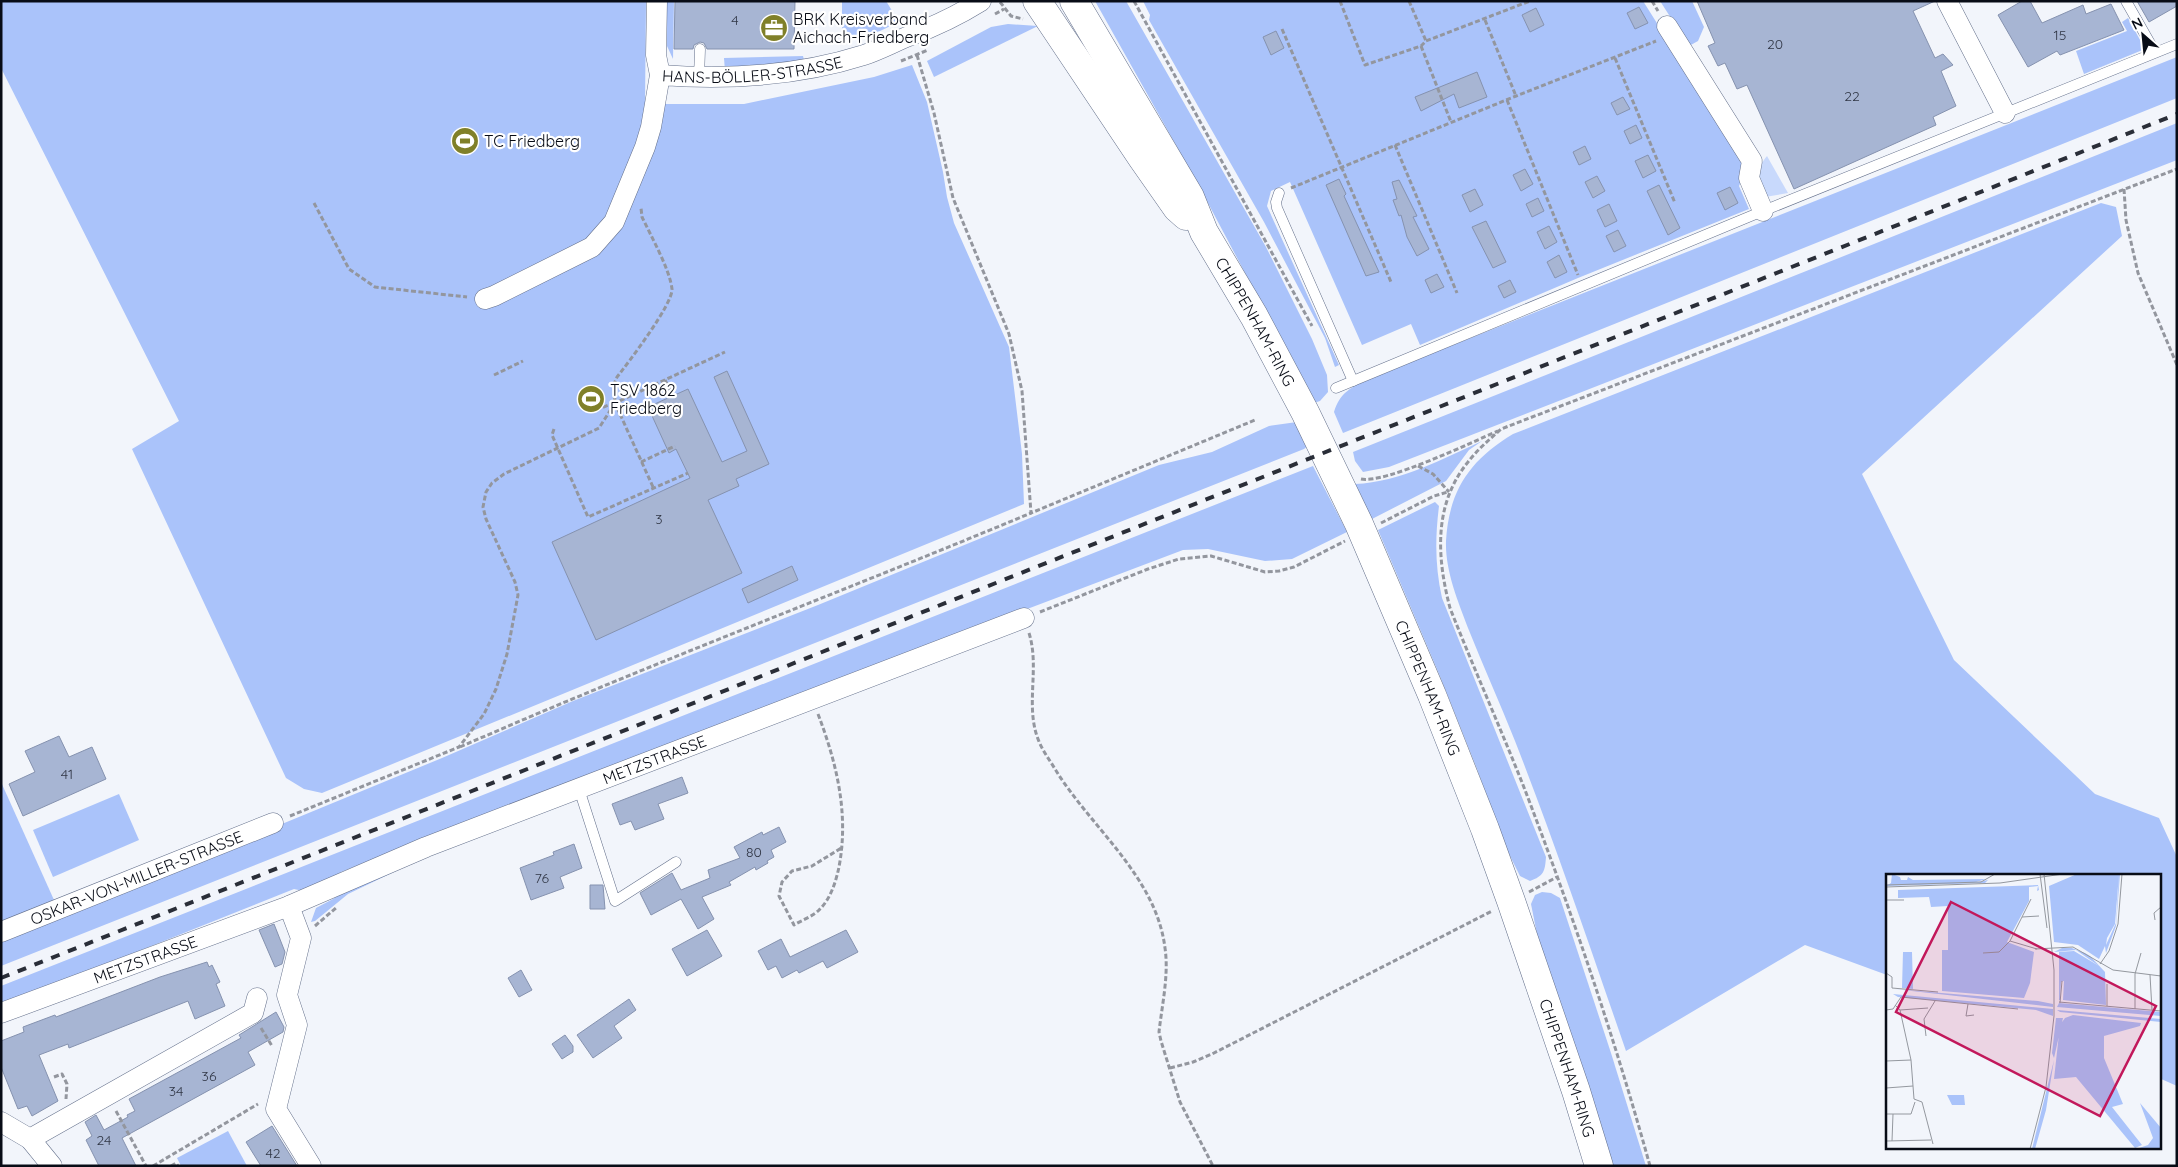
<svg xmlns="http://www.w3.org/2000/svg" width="2178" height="1167" viewBox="0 0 2178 1167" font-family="Quicksand,sans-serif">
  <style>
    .green { fill: #aac3fa }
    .water { fill: #c8d9fc }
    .building { fill: #a7b5d3; stroke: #8592af }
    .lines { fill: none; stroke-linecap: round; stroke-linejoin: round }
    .lane-casing { stroke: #64708b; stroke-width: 11 }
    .street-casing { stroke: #64708b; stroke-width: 21 }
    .primary-casing { stroke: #64708b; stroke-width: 29 }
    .path { stroke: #93969e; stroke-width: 3; stroke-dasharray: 5 2.5; stroke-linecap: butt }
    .lane { stroke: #fff; stroke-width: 10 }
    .street { stroke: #fff; stroke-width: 20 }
    .primary { stroke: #fff; stroke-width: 28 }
    .rail { stroke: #2a2e38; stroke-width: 4; stroke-dasharray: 9 9; stroke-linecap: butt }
    .labels { text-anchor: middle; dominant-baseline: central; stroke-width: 4.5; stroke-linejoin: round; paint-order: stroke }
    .number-label { font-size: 14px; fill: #303645 }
    .poi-label { font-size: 16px; fill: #080c16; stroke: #fff; text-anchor: start }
    .street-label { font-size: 16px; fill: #080c16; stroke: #fff }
    .inset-road { fill: none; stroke: #94989f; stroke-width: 1 }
    .view { fill: #c2185b; fill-opacity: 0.15; stroke: #c2185b; stroke-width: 2.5 }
    .inset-edge { fill: none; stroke: #080c16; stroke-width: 2.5 }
  </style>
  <rect width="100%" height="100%" fill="#f2f5fb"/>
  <g class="green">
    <path d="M1 1H646L645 104H744L874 77 912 65 927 102 943 172 947 197 954 223 1009 347 1022 454 1024 504 322 793 304 789 286 778 132 449 179 421 1 68Z"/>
    <path d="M667 1H674L673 59 667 46Z"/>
    <path d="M842 1H886L899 22 880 31 842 41Z"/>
    <path d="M1095 1H1126L1266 247 1312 339 1327 375 1328 392 1320 401 1314 403 1200 188Z"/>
    <path d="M1143 1H1643L1747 166 1739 186 1749 209 1578 278 1420 345 1411 324 1362 345 1290 182 1271 191 1267 206 1339 365 1335 367 1325 338 1264 222 1149 20 1150 15Z"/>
    <path d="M1660 1H1692L1704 27 1698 41 1689 46Z"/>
    <path d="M2128 18 2145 49 2084 74 2076 51 2127 31 2122 22Z"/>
    <path d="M1008 24 1038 26 934 77 927 61 991 27Z"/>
    <path d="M803 56 804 60 725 71 724 58Z"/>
    <path d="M2177 57V98L1343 433 1334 412C1340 392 1352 387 1370 378Z"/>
    <path d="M2177 123V160L1389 467 1363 472 1355 461 1353 452Z"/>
    <path d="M2101 203 2116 207 2122 236 1862 474 1954 660 2095 794 2159 818 2177 857V1086L2159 1078V876H1887V975L1805 945 1626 1051C1590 947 1555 843 1515 741 1500 703 1483 666 1468 628 1458 601 1445 571 1446 541 1449 490 1470 460 1513 434Z"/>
    <path d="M1297 422 1308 446 1304 449 1 966V940L442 758 573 701 818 605 1159 465 1212 452 1269 426Z"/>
    <path d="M1482 441 1469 450 1446 481 1372 519 1355 484C1401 482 1442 459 1482 441Z"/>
    <path d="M1313 466 1347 532 1292 559 1265 561 1208 549 1183 550 493 811 341 872C323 886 317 894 294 889L1 1006V986Z"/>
    <path d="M1435 502 1439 506C1435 538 1435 567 1442 598L1546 857C1545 871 1544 876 1530 881L1520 876 1504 844 1477 769 1439 674 1378 530Z"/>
    <path d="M1 782 54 900 1 923Z"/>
    <path d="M119 794 139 840 53 877 33 830Z"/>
    <path d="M423 858 348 894 315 921 311 922 316 908 333 899 354 884Z"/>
    <path d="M1542 892 1551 893 1560 898 1611 1053 1646 1166H1612L1539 944 1531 904 1535 895Z"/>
    <path d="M228 1131 247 1166H181L177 1158Z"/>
  </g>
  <path class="water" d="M1767 156 1788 193 1765 197C1755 182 1755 170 1767 156Z"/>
  <g class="building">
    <path d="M675 1H795L794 49H707L704 43 700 42 694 45 693 49H674Z"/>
    <path d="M1697 1H1935L1913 11 1935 58 1943 54 1953 65 1941 71 1956 106 1933 117 1936 125 1794 189 1747 85 1737 89 1725 63 1718 66 1708 46 1715 43Z"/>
    <path d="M2022 1H2030L2042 23 2083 5 2086 14 2111 4 2124 30 2060 55 2057 51 2028 67 1998 15Z"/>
    <path d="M2137 1H2177V6L2149 22Z"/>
    <path d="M1639 7 1648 23 1635 29 1627 13Z"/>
    <path d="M1536 8 1544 25 1530 32 1522 15Z"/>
    <path d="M1276 31 1284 48 1271 55 1263 37Z"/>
    <path d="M1477 72 1487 97 1459 108 1454 94 1421 111 1415 97Z"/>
    <path d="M1623 97 1630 109 1617 115 1611 103Z"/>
    <path d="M1636 125 1642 138 1630 144 1624 131Z"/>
    <path d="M1585 146 1591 159 1579 165 1573 152Z"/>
    <path d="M1648 155 1656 171 1643 178 1635 161Z"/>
    <path d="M1525 169 1533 184 1521 191 1513 175Z"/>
    <path d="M1597 176 1605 191 1593 198 1585 182Z"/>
    <path d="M1339 179 1346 194 1344 196 1379 272 1366 276 1341 219 1326 185Z"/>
    <path d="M1399 180 1417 216 1413 217 1429 249 1417 256 1407 237 1401 215 1399 216 1393 200 1397 199 1392 182Z"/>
    <path d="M1659 185 1680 228 1668 235 1647 191Z"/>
    <path d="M1730 187 1738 203 1725 210 1717 193Z"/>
    <path d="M1475 189 1483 205 1470 212 1462 195Z"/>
    <path d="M1538 198 1544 211 1532 217 1526 204Z"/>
    <path d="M1609 204 1617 221 1605 227 1597 210Z"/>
    <path d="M1486 221 1506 262 1493 268 1472 227Z"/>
    <path d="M1549 226 1557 242 1545 249 1537 232Z"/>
    <path d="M1618 230 1626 246 1614 252 1606 236Z"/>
    <path d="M1559 255 1567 272 1555 278 1547 262Z"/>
    <path d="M1437 274 1444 287 1431 293 1425 280Z"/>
    <path d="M1510 280 1516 292 1504 298 1498 286Z"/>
    <path d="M727 371 769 464 736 479 739 486 708 500 742 573 596 640 552 542 690 478 676 449 669 453 648 407 688 389 722 462 747 451 714 377Z"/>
    <path d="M792 566 798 580 748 603 742 589Z"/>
    <path d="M59 736 69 757 92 747 106 779 23 816 9 784 35 772 25 751Z"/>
    <path d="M682 777 688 793 658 804 664 819 635 830 631 821 620 825 612 804Z"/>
    <path d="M779 827 786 842 771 850 774 857 767 861 768 863 756 870 755 867 729 882 731 885 702 897 714 919 698 929 681 899 651 915 640 893 672 873 681 890 710 878 708 870 740 858 734 847 762 832 763 835Z"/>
    <path d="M574 844 582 868 560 877 564 888 531 900 520 868 554 855 553 852Z"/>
    <path d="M590 885H603L605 909H590Z"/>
    <path d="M274 924 285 952 282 964 275 967 259 930Z"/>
    <path d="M707 930 722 956 687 976 672 949Z"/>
    <path d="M846 930 858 952 827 968 823 961 799 973 797 970 782 978 776 966 768 970 758 951 781 939 790 957Z"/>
    <path d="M207 962 209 967 212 965 220 982 216 984 225 1006 195 1019 188 1001 69 1048 68 1044 39 1055 58 1101 32 1116 27 1106 18 1109 1 1067V1041L24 1032 23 1027 55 1015 56 1017 160 977Z"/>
    <path d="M521 970 532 990 519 997 508 978Z"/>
    <path d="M629 999 636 1010 614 1026 622 1038 593 1058 577 1035Z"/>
    <path d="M276 1012 284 1027 283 1032 248 1052 255 1065 122 1138 136 1166H99L86 1140 92 1136 85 1122 96 1115 104 1130 128 1117 127 1115 135 1111 129 1099 241 1038 239 1035Z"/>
    <path d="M565 1035 573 1046V1052L562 1059 552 1044Z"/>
    <path d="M272 1126 297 1166H261L246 1142Z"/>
  </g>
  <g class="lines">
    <g class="lane-casing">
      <g id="lane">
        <path d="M2126 1 2155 52"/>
        <path d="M699 78 700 49"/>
        <path d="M1279 193 1276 202 1277 208 1353 381"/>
        <path d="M1336 388 1763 211 2177 44"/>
        <path d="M579 789 615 901 676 862"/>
      </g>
    </g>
    <g class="street-casing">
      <g id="street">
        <path d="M657 1 656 55 660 75"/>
        <path d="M1947 1 2005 113"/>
        <path d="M1667 26 1752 161 1749 178 1763 211"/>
        <path id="s1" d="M485 299 494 296 592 247 614 222 645 147 651 127 660 75C728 80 798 76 864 55 879 50 894 42 909 36 936 26 957 16 981 1"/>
        <path d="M289 906 301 938 287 995 297 1025 276 1109 311 1166"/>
        <path id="s2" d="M1 932 273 823"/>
        <path id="s3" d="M1 1013 289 906 426 847 1024 618"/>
        <path d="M1 1122 30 1139 52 1166"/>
        <path d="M30 1139 253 1013 257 998"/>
      </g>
    </g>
    <g class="primary-casing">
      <g id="primary">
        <path d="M1037 1 1142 158 1177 208 1186 216"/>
        <path id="s4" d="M1074 1 1190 197 1204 232 1254 316 1305 412 1359 524 1432 695 1485 829 1511 901 1576 1091 1599 1166"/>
      </g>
    </g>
    <g class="path">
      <path d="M1134 1 1312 326"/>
      <path d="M1340 1 1365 65 1421 46 1426 41 1530 1"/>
      <path d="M1409 1 1426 41"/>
      <path d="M1652 1 1658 11"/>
      <path d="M1000 2 1011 16 1023 19"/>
      <path d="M995 14 1004 9"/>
      <path d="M1485 20 1516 96"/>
      <path d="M1282 29 1391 282"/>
      <path d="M1421 46 1451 122"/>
      <path d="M917 55 934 113 953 198 1009 334 1022 391 1031 513 1255 420"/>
      <path d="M1615 58 1675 203"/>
      <path d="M901 61 928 50"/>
      <path d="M1507 100 1578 275"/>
      <path d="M1395 145 1457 293"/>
      <path d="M1291 188 1516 96 1656 41"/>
      <path d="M2124 189 2126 220 2138 273 2177 365"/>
      <path d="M314 203 349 269 375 287 467 297"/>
      <path d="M494 375 523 361"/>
      <path d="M665 380 673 396"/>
      <path d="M596 410 614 403"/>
      <path d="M554 429 552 435 588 517 688 473"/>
      <path d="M641 462 675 446"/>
      <path d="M1418 466 1433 474 1449 492"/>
      <path d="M1361 479C1385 484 1472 442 1498 431"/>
      <path d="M653 487 615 403 725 352"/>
      <path d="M1381 523 1434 496 1448 492"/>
      <path d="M1040 612 1148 569 1179 559 1211 556 1265 572 1279 571 1294 567 1345 541"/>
      <path d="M1029 633C1040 668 1025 705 1038 739 1042 750 1049 759 1055 769 1091 828 1156 876 1165 948 1169 975 1162 1005 1159 1032L1161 1041 1180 1102 1213 1166"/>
      <path d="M818 714C837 764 849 814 839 867 836 881 831 898 820 909 814 916 802 920 794 925L779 896 782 882 792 871 812 866 843 847"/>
      <path d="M460 747C649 664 842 592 1031 513"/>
      <path d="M290 816 459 747 484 714 496 689 507 654 518 595 515 582 486 519 483 507 486 492 492 483 504 474 599 428 615 403 614 384 617 377C628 363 673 304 672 289 670 270 651 236 642 217L641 208"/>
      <path d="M1529 892 1557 877"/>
      <path d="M315 926 337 907"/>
      <path d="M261 1028 272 1046"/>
      <path d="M1170 1068 1193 1062 1212 1054 1492 911"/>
      <path d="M54 1077 62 1074 67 1084 66 1099"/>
      <path d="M116 1111 146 1166"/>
      <path d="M153 1166 258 1104"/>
      <path d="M171 1166 176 1163 178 1166"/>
      <path d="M1650 1166C1615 1039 1572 913 1525 790 1501 729 1474 669 1450 608 1437 558 1433 505 1468 462 1477 450 1489 440 1501 429L2177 169"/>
    </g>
    <use href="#lane" class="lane"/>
    <use href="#street" class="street"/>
    <use href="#primary" class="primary"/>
    <path class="rail" d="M1 978 2177 114"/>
  </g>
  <defs>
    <g id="office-disc" transform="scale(1.4375)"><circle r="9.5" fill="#808029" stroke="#fff"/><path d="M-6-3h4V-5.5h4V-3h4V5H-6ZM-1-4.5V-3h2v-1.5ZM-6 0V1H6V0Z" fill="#fff"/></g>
    <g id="stadium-disc" transform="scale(1.4375)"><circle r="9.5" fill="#808029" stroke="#fff"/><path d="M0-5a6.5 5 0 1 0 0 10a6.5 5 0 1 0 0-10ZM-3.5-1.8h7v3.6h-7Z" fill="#fff"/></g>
  </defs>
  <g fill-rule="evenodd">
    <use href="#office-disc" x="774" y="28"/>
    <use href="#stadium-disc" x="465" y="141"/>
    <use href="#stadium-disc" x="591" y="399"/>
  </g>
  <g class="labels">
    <g class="number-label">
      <text x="735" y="20">4</text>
      <text x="2060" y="35">15</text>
      <text x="1775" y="44">20</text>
      <text x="1852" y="96">22</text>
      <text x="659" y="519">3</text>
      <text x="67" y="774">41</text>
      <text x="754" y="852">80</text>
      <text x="542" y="878">76</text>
      <text x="209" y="1076">36</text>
      <text x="176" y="1091">34</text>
      <text x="104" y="1140">24</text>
      <text x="273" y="1153">42</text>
    </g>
    <g class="poi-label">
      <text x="793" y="19">BRK Kreisverband<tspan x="793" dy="18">Aichach-Friedberg</tspan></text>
      <text x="484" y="141">TC Friedberg</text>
      <text x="610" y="390">TSV 1862<tspan x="610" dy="18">Friedberg</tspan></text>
    </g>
    <g class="street-label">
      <text stroke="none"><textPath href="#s1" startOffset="400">HANS-BÖLLER-STRASSE</textPath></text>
      <text stroke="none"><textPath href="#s4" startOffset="369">CHIPPENHAM-RING</textPath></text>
      <text stroke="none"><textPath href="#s4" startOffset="774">CHIPPENHAM-RING</textPath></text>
      <text stroke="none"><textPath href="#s3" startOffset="701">METZSTRASSE</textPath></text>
      <text stroke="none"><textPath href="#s2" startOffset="146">OSKAR-VON-MILLER-STRASSE</textPath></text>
      <text stroke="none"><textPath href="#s3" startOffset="154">METZSTRASSE</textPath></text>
      <text stroke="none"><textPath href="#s4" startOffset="1179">CHIPPENHAM-RING</textPath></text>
    </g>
  </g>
  <g transform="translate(1886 874)">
    <rect width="275" height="275" fill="#f2f5fb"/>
    <path d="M6 0 14 3 15 6H21L22 3 27 6 100 5 87 9 102 6 99 9 0 12 5 9ZM191 0H233L229 50 221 64 220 71 230 49 233 0H234L230 52 220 79 219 72 213 85 192 71 168 68 163 12ZM152 11 153 16 151 17 152 12 143 13V27L121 68 148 78 144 109 138 124 56 117V76H62V32L45 33 43 23 12 24V16ZM176 74H186L191 76 199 79 204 82 219 98 220 131 177 126 178 107 175 108 174 126H173V78L188 77 213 92 190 76 168 78ZM17 78H26L27 115 16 114ZM8 115 152 127 167 130V133ZM7 120 167 135V142L150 136 12 123ZM173 129 275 138V142L171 133ZM171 136 275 145V148L174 138ZM187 141 255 149 254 152 218 162V184L237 230 226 233 256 271 249 274 190 203 168 205 174 151 179 144ZM170 144H177L168 184 166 179ZM168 186 160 236 149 275H146ZM61 221H78L79 231H66ZM254 229 275 254V275H250L262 271 267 264Z" fill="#aac3fa"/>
    <path class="inset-road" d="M154 0 161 54M0 11 95 8 109 0M0 13 114 9 177 0M0 26H18M136 43 153 42M269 46 268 39 275 33M124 67 145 25M149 75 187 73 227 96 275 102M97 79 113 78 124 67 151 75M214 90 223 77 232 50 236 0M0 99 6 103V114L52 118M264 101 266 136M221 110V132M173 128 275 137M174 129 176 107M82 130 80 142 88 141M9 131 14 136 42 134M249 135V100L255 79M0 136 7 135 15 123 132 135M14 136 25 186 28 225 36 228 47 270M40 162 38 145 49 127M0 187 25 186M0 214 27 212M0 240H25L29 228M0 267 45 266M6 267 7 240M144 275 160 213 168 142V96L158 0"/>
    <path class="view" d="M65 28 270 132 214 242 10 138Z"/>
    <rect width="275" height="275" class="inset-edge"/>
  </g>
  <rect width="2178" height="1167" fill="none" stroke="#080c16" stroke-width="5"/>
  <g transform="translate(2143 35) rotate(333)" stroke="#ffffff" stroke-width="4" paint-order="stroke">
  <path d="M0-4L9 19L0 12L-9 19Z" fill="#080c16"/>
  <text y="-8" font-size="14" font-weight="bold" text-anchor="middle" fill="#080c16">N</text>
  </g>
</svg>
